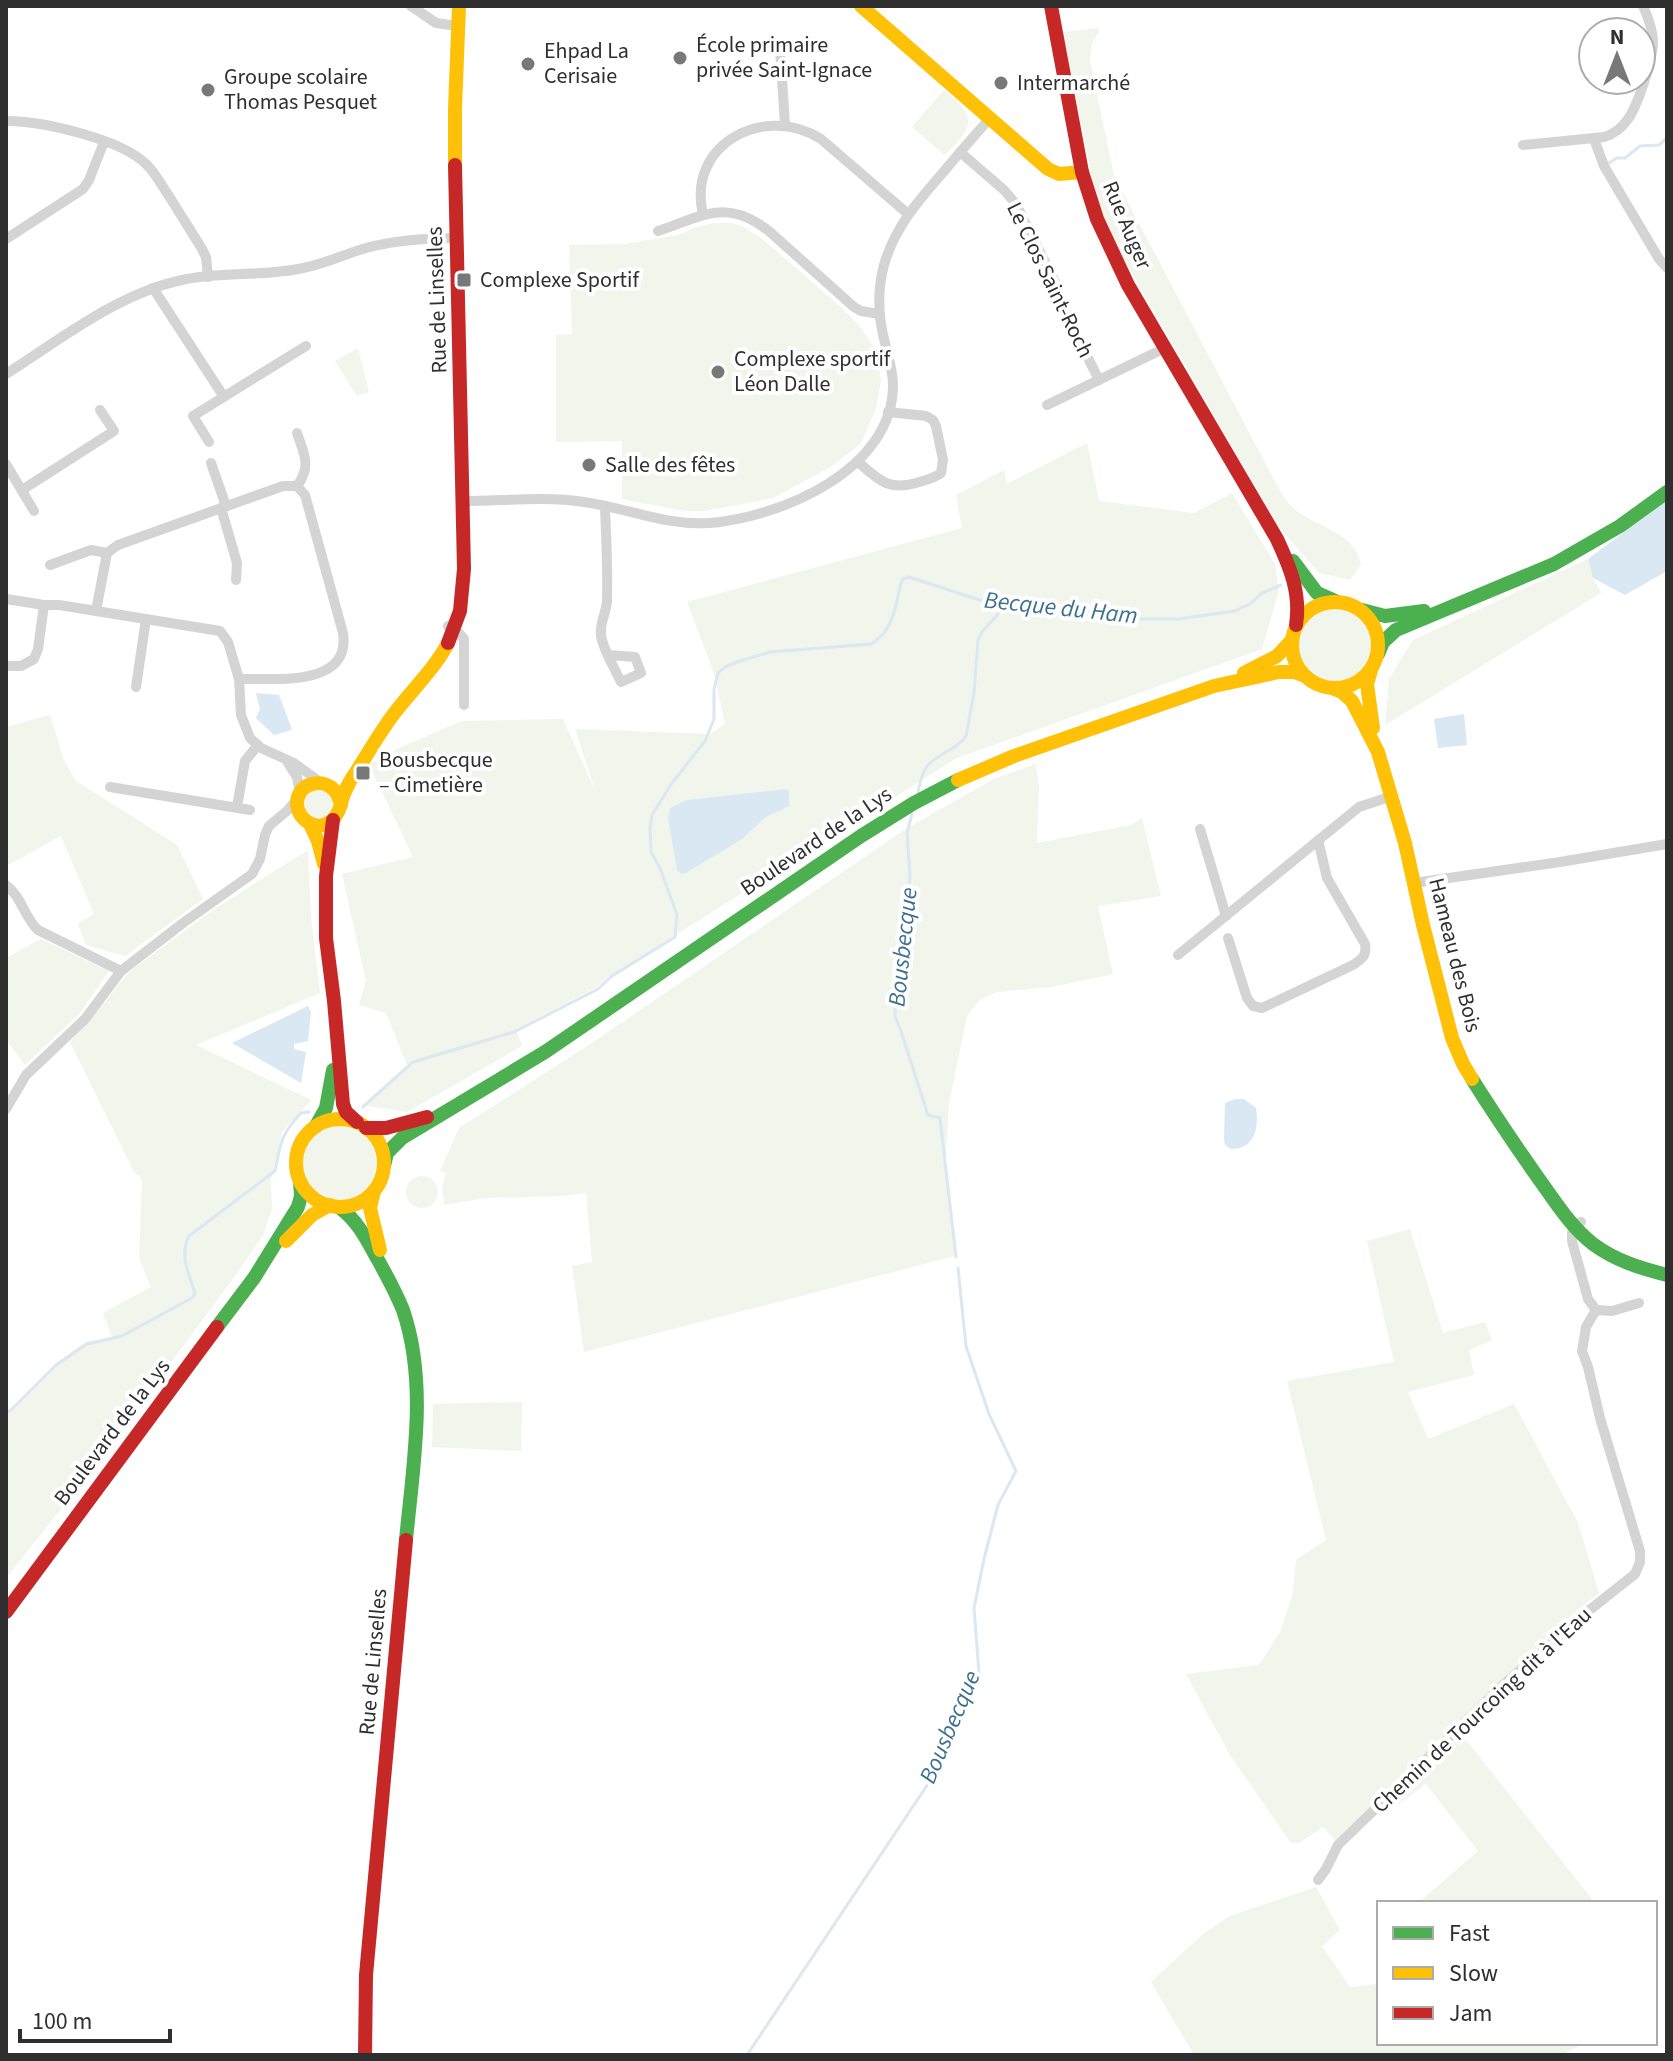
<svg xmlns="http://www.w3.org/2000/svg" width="1673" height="2061" viewBox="0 0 1673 2061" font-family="'Source Sans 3',sans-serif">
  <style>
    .green { fill: #f1f5ec }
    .water { fill: #d9e8f2 }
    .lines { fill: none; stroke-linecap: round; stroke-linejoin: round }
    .stream { stroke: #d9e8f2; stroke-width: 3 }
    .street { stroke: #d4d4d4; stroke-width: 10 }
    .fast { stroke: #4caf50; stroke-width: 14 }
    .slow { stroke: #ffc107; stroke-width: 14 }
    .jam { stroke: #c62828; stroke-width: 14 }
    .poi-dot { fill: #787878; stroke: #fff; stroke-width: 3 }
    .labels { text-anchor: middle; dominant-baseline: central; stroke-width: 8; stroke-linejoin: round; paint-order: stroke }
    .poi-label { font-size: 22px; fill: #2f2f2f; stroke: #fff; text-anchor: start }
    .street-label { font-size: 22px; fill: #2f2f2f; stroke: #fff }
    .water-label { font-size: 24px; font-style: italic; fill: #3d7090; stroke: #fff }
  </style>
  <rect width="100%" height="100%" fill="#fff"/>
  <g class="green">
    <path d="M1099 28V33L1092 43 1090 60 1114 176 1274 480C1279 488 1284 499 1291 506 1314 528 1353 529 1361 564L1350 580 1319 573 1278 526 1124 260 1101 211 1092 179 1063 32Z"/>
    <path d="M944 90C978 119 974 125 945 155L912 127Z"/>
    <path d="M714 223H732L742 226 761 238 841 307 861 328 873 346 878 363 881 380 876 408 861 443 831 467 773 498 705 511H685L622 499V441L556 442V335L572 334 569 245 625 244 679 235 696 227Z"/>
    <path d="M358 348 369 392 357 396 335 361Z"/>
    <path d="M1087 443 1099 501 1194 513 1232 493 1275 564 1279 590 1262 649 957 758 610 976 595 988 516 1029 522 1046 407 1112 362 1105 407 1065 386 1013 359 1005 366 981 342 874 413 857 369 765 396 749 462 721 563 719 596 793 575 729 710 734 725 724 714 673 687 602 962 528 956 495 1004 470 1007 484Z"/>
    <path d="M1588 559 1593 578 1601 593 1385 725 1389 679 1413 640Z"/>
    <circle cx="1334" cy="645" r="37"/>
    <path d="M50 715 64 760 76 781 177 845 203 899 125 956 86 945 78 924 94 914 61 836 6 866V727Z"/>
    <path d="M1036 764 1039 787 1037 843 1131 825 1142 818 1161 896 1098 906 1113 974 1052 987 997 992 979 1000 967 1016 949 1103 945 1170 955 1256 584 1352 572 1266 592 1262 586 1193 562 1196 485 1198 444 1205 442 1186 446 1174 440 1171 459 1128 592 1043 907 828 996 778Z"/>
    <circle cx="318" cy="804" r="14"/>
    <path d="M308 850 311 918 320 993 196 1045 311 1100 282 1132 271 1180 272 1209 263 1235 238 1272 77 1489 6 1578V1412L26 1397 55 1364 85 1342 112 1337 103 1313 151 1287 139 1258 142 1180 133 1170 70 1042 106 1001 129 972 213 910Z"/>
    <path d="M41 939 109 971 80 1013 25 1065 6 1040V958Z"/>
    <circle cx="339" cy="1163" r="37"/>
    <circle cx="422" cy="1192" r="16"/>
    <path d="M1410 1229 1443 1333 1485 1322 1492 1340 1469 1350 1474 1375 1408 1392 1428 1439 1514 1404 1578 1523 1599 1593 1562 1623 1336 1841 1323 1827 1299 1843H1291L1230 1755 1186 1674 1259 1665 1280 1632 1293 1593 1296 1560 1326 1540 1287 1381 1394 1362 1367 1241Z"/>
    <path d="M522 1402 521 1451 432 1447 433 1404Z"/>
    <path d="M1466 1740 1595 1903H1418L1478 1851 1426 1784 1399 1804 1393 1798 1451 1742Z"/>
    <path d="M1316 1887 1340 1930 1322 1946 1350 1987 1379 1984V2043H1585L1561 2055H1194L1151 1982 1203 1934 1230 1916Z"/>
  </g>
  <g class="water">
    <path d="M1667 500V571L1625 595 1593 578 1588 559Z"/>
    <path d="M256 693 279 695 292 730 274 735 256 718 260 709Z"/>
    <path d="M1464 714 1467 745 1438 748 1434 719Z"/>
    <path d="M787 789 789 791V806L766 817 742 839 686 873 681 874 677 870 668 818 670 808 687 800Z"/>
    <path d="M308 1006 311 1012 308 1041 294 1044V1049L306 1052 301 1083 232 1043Z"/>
    <path d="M1235 1099H1244L1256 1108C1259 1128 1255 1149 1231 1149L1225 1145 1224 1139 1225 1103Z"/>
  </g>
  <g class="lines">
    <g class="stream">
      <path d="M1609 163 1617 158H1625L1640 146 1659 145 1667 138"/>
      <path d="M918 792C920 783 922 773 927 766 938 753 957 750 966 736L974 693 978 640 982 632 1006 605"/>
      <path d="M912 814 907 833 910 875 905 953 903 984 895 1009V1017L900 1028 928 1115 940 1118 956 1257"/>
      <path d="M363 1107 413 1062 514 1032 598 989 612 976 675 937 677 915 660 868 651 852 650 828 652 815 672 783 705 741 714 719V689L718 673 725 667 740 661 770 652 871 644C894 630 895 607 901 583L903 579 909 577 995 605H1047L1136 619H1178L1235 611 1250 604 1262 593 1281 585"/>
      <path d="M6 1413 12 1409 56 1365 87 1344 122 1336 192 1298 195 1293C189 1274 179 1255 189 1236L275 1171C281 1142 280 1136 301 1113L309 1112"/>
      <path d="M747 2055 932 1778 946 1729 971 1694 979 1673 974 1608 984 1559 998 1505 1016 1471 989 1414 966 1346 958 1268"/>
    </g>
    <g class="street">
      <path d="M411 6 436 23 458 26"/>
      <path d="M780 48 785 125"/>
      <path d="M6 121C42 121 122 139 147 165 156 174 162 186 169 196 180 214 191 231 202 249L206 257 208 277"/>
      <path d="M1594 139 1604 166 1659 259 1667 268"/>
      <path d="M1523 145 1604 137C1614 134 1622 128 1628 119 1638 105 1653 59 1653 42 1653 29 1648 17 1643 6"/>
      <path d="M960 152 1004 190 1016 204 1055 282 1065 312 1099 380"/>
      <path d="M703 214C686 144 765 103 821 139L908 214"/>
      <path d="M658 231C703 216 727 197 770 232L854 307 861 311 880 314"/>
      <path d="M6 239 83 189 89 180 104 142"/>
      <path d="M153 288 224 397"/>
      <path d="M6 374C61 339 117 294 182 280 221 271 263 277 303 268 324 264 345 254 366 248 396 240 426 238 457 238"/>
      <path d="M1047 405 1165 348"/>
      <path d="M209 442 193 416 306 346"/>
      <path d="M858 462C879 480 888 491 916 483 925 480 933 479 941 473L943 460 936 426 933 420 926 416 888 412"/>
      <path d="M211 463 226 506"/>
      <path d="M6 464 34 511"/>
      <path d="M22 490 114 431 100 410"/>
      <path d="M463 501C503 501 545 496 584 502 627 508 666 526 710 523 781 517 893 470 893 385 893 370 888 357 885 343 878 317 877 291 884 265 895 226 920 199 946 169 960 152 975 135 990 118"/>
      <path d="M605 506C606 537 608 569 607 600 607 612 599 623 601 636 604 652 614 667 621 682L641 673 635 657 608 655"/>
      <path d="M221 508 237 563 236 580"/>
      <path d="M50 565 91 550 107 553 118 545 283 486H297C312 466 304 454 297 433"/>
      <path d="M6 599 44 605H59L220 631 228 642 239 679 241 715 250 738 261 748 294 763 320 782"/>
      <path d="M96 611 107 553"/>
      <path d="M448 626 459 633 464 639V705"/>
      <path d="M6 666H21L34 659 38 649 44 605"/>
      <path d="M239 679C274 678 351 688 343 633L305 495 297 486"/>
      <path d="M136 687 146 619"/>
      <path d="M288 763 297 777 300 793"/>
      <path d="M110 787 250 810"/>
      <path d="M237 807 245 761 258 745"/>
      <path d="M1200 829 1226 916"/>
      <path d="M1414 883 1560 862 1667 844"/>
      <path d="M6 885C22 897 24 917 38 930L121 971"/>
      <path d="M1228 938 1247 998 1253 1006 1262 1008 1353 965C1362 959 1367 956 1365 944L1327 878 1318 840"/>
      <path d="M1178 955 1359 807 1392 796"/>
      <path d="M6 1109 26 1075 85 1019 121 971 183 923 252 874 260 859 265 835 269 826 288 810 297 799"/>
      <path d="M1581 1222 1572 1232V1241L1588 1299 1596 1310"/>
      <path d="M1596 1310 1612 1311 1639 1303"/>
      <path d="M1318 1880 1326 1869 1338 1845 1502 1686 1587 1612 1635 1574 1640 1562V1551L1600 1418 1588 1367 1582 1351 1586 1327 1596 1310"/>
    </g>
    <g class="fast">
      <path d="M1293 561 1317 593 1335 601"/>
      <path d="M1362 610 1385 616 1424 611"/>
      <path d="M1378 654 1383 642 1396 630 1554 564 1620 526 1667 492"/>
      <path d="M1472 1079C1494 1114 1517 1148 1541 1182 1557 1204 1571 1227 1593 1244 1616 1261 1640 1268 1667 1275"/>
      <path d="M316 1126 326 1108 333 1070"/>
      <path d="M384 1166 387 1153 402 1138 545 1052 861 836 914 803 958 780"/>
      <path d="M339 1207C358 1221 367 1240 378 1260 387 1276 396 1293 403 1310 428 1383 413 1465 406 1540"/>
      <path d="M217 1327 254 1278 298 1207 301 1196 300 1182"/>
    </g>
    <g class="slow">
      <path d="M861 6 1048 169 1059 174 1082 172"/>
      <path d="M455 165V109L459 6"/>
      <circle cx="1335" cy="645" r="43"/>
      <path d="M1371 670 1367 684 1373 728"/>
      <path d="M1244 673 1277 656 1292 640"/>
      <path d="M1332 688 1342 692 1352 701 1378 752 1405 843 1423 925 1452 1038 1463 1064 1472 1079"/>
      <path d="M958 780 1014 756 1214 686 1279 672H1294L1305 676"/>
      <path d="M341 805C339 799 338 793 333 789 323 779 303 782 298 797 292 816 315 834 331 821 340 814 340 804 344 794 347 786 351 779 356 772 369 752 381 730 396 711 414 688 435 668 448 643"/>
      <path d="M310 824 318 841 324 864"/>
      <circle cx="340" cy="1163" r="44"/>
      <path d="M374 1191 370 1208 380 1250"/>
      <path d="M286 1241 312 1215 330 1205"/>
    </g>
    <g class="jam">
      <path d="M1051 6 1082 172 1097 219 1128 285 1277 539C1290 567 1301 593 1296 625"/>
      <path d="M448 643 460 611 464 569 455 165"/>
      <path d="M333 820 326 876V938L334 1001 343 1104 346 1112 357 1122"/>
      <path d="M366 1128H386L427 1117"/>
      <path d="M6 1612 217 1327"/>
      <path d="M365 2055 366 1975 406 1540"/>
    </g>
  </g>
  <g class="poi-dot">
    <circle cx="680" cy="58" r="8"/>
    <circle cx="528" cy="64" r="8"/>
    <circle cx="1001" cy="83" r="8"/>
    <circle cx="208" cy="90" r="8"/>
    <rect x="456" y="272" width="16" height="16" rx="4"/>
    <circle cx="718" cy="372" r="8"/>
    <circle cx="589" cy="465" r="8"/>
    <rect x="355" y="765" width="16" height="16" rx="4"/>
  </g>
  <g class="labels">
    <g class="poi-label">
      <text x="696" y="45">École primaire<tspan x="696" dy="25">privée Saint-Ignace</tspan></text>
      <text x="544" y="51">Ehpad La<tspan x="544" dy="25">Cerisaie</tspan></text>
      <text x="224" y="77">Groupe scolaire<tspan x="224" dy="25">Thomas Pesquet</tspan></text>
      <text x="1017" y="83">Intermarché</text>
      <text x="480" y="280">Complexe Sportif</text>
      <text x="734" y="359">Complexe sportif<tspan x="734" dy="25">Léon Dalle</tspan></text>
      <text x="605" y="465">Salle des fêtes</text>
      <text x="379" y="760">Bousbecque<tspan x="379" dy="25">– Cimetière</tspan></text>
    </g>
    <g class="street-label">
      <text transform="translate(1127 225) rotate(67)">Rue Auger</text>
      <text transform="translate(1050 280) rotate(64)">Le Clos Saint-Roch</text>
      <text transform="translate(437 300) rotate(-92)">Rue de Linselles</text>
      <text transform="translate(816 841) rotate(-34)">Boulevard de la Lys</text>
      <text transform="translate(1455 955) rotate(76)">Hameau des Bois</text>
      <text transform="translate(112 1432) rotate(-53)">Boulevard de la Lys</text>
      <text transform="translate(373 1662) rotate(-85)">Rue de Linselles</text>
      <text transform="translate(1482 1710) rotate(-43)">Chemin de Tourcoing dit à l'Eau</text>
    </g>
    <g class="water-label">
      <text transform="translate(1061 608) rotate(6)">Becque du Ham</text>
      <text transform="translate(903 947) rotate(-84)">Bousbecque</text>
      <text transform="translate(950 1727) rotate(-67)">Bousbecque</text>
    </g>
  </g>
  <rect width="1673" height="2061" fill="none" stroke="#2f2f2f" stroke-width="16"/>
  <rect x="1377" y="1901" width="280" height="144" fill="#ffffff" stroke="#acacac" stroke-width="2"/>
  <rect x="1393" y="1927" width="40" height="12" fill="#4caf50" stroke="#acacac" stroke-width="2"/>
  <text x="1449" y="1941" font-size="24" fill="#2f2f2f">Fast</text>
  <rect x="1393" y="1967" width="40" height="12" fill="#ffc107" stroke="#acacac" stroke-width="2"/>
  <text x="1449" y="1981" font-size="24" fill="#2f2f2f">Slow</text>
  <rect x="1393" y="2007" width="40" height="12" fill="#c62828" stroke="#acacac" stroke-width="2"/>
  <text x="1449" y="2021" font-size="24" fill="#2f2f2f">Jam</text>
  <g transform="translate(1617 56)"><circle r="38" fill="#ffffff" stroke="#acacac" stroke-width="2"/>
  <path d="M0-6L14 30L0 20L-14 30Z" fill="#787878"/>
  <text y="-12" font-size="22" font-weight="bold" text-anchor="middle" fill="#2f2f2f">N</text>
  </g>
  <path d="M20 2029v12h150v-12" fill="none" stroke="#2f2f2f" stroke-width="4"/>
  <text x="32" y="2029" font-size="24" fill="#2f2f2f" stroke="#ffffff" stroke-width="6" paint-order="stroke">100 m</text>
</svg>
